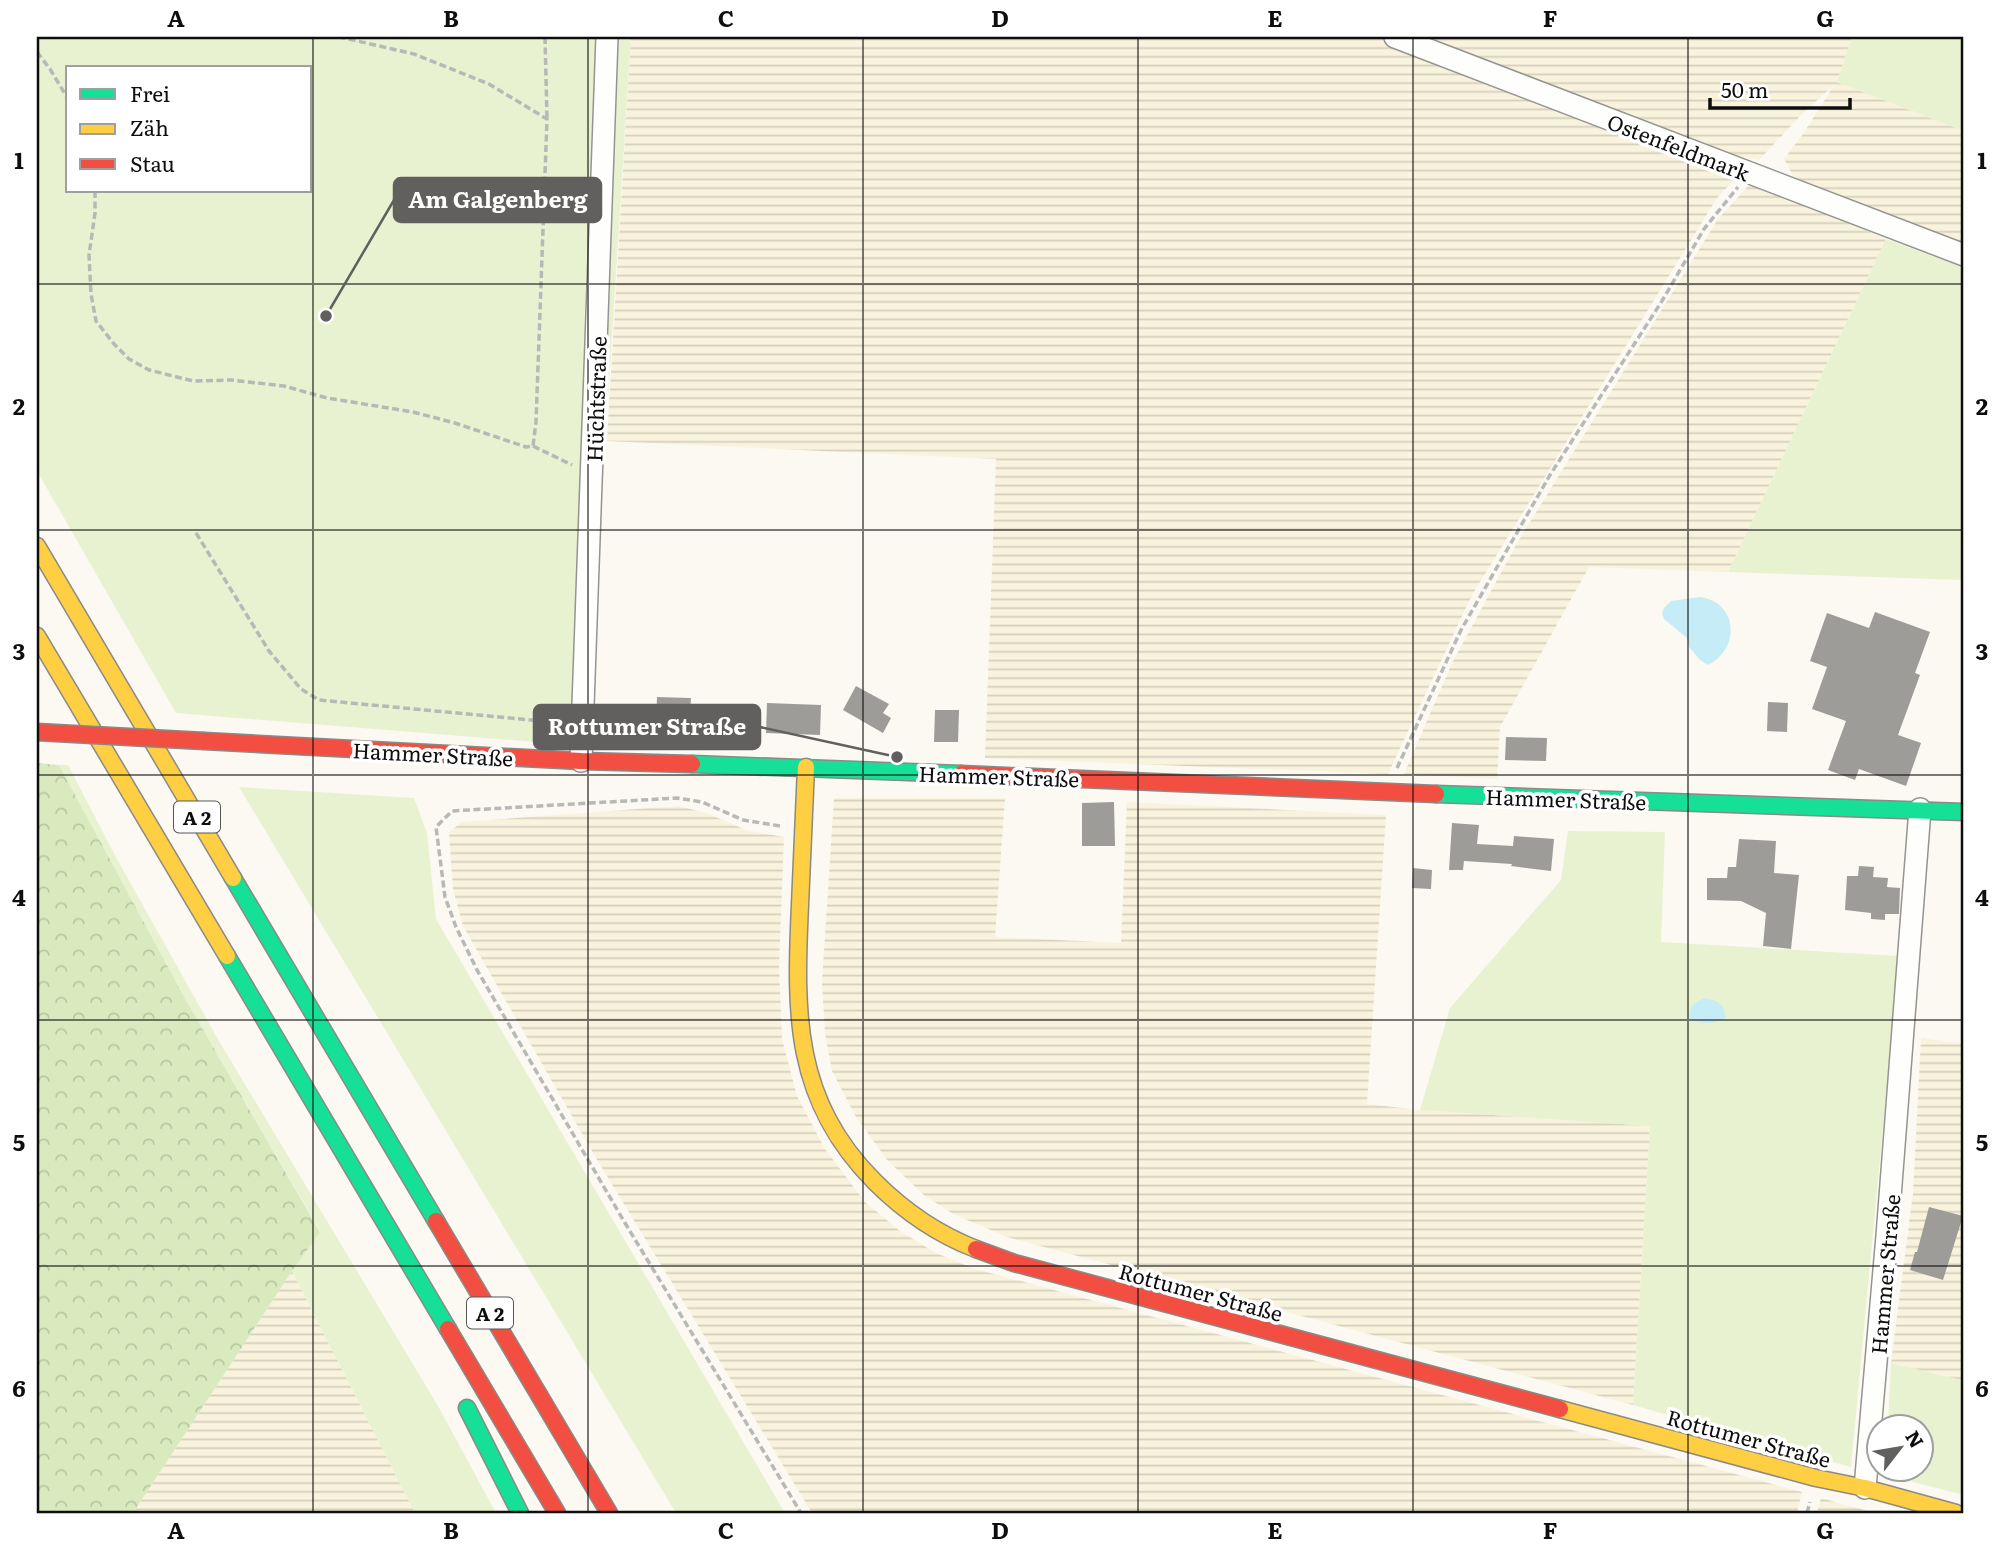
<svg xmlns="http://www.w3.org/2000/svg" width="2001" height="1550" viewBox="0 0 2001 1550" font-family="Literata,serif">
  <style>
    .farmland { fill: url(#farmland-rules) }
    .grass { fill: #e8f2d1; fill-rule: evenodd }
    .forest { fill: url(#forest-crowns) }
    .water { fill: #c6ecf7 }
    .building { fill: #9e9c98 }
    .lines { fill: none; stroke-linecap: round; stroke-linejoin: round }
    .street-casing { stroke: #959491; stroke-width: 24 }
    .fast-casing { stroke: #8b8a87; stroke-width: 19 }
    .slow-casing { stroke: #8b8a87; stroke-width: 19 }
    .jam-casing { stroke: #8b8a87; stroke-width: 19 }
    .path { stroke: #b8b8b6; stroke-width: 3.5; stroke-dasharray: 7 3.5; stroke-linecap: butt }
    .street { stroke: #fefefd; stroke-width: 21 }
    .fast { stroke: #16e098; stroke-width: 16 }
    .slow { stroke: #ffcf43; stroke-width: 16 }
    .jam { stroke: #f24e42; stroke-width: 16 }
    .jam-bridge-casing { stroke: #8b8a87; stroke-width: 19; stroke-linecap: butt }
    .jam-bridge { stroke: #f24e42; stroke-width: 16 }
    .grid { fill: none; stroke: #0e0e0e; stroke-width: 2; stroke-opacity: 0.55 }
    .labels { text-anchor: middle; dominant-baseline: central; stroke-width: 7; stroke-linejoin: round; paint-order: stroke }
    .shield { fill: #fff; stroke: #565656; stroke-width: 2 }
    .shield-label { font-size: 19px; font-weight: bold; fill: #0e0e0e }
    .street-label { font-size: 21px; fill: #0e0e0e; stroke: #fff }
    .leader { fill: none; stroke: #61605e; stroke-width: 2.5 }
    .callout-dot { fill: #61605e; stroke: #fff; stroke-width: 2.5 }
    .callout { fill: #61605e; stroke: #61605e; stroke-width: 2.5 }
    .callout-label { font-size: 23px; text-anchor: middle; font-weight: bold; fill: #fff }
    .neatline { fill: none; stroke: #0e0e0e; stroke-width: 2.5 }
    .grid-label { font-size: 23px; text-anchor: middle; font-weight: bold; fill: #0e0e0e }
  </style>
  <defs>
    <pattern id="farmland-rules" width="6" height="5" patternUnits="userSpaceOnUse" patternTransform="scale(1.75)"><rect width="6" height="5" fill="#f9f3de"/><path d="M0 2.5h6" fill="none" stroke="#d4cfbd"/></pattern>
    <pattern id="forest-crowns" width="20" height="18" patternUnits="userSpaceOnUse" patternTransform="scale(1.75)"><rect width="20" height="18" fill="#d9eabe"/><path d="M2 6a3 3 0 1 1 6 0M12 15a3 3 0 1 1 6 0" fill="none" stroke="#b9c8a2"/></pattern>
  </defs>
  <rect width="100%" height="100%" fill="#fbf9f2"/>
  <g class="farmland">
    <path d="M631 37H1378L1738 176 1717 198 1472 595 1388 774 985 758 996 459 607 441Z"/>
    <path d="M1421 37H1852L1837 82 1964 131V246L1798 185 1784 159 1803 134 1834 85 1802 114 1759 160 1736 156Z"/>
    <path d="M1751 183 1886 239 1728 572 1589 567 1500 727 1497 779 1404 774 1452 663 1517 543 1718 219Z"/>
    <path d="M834 798H1005L995 937 1121 943 1127 802 1386 815 1367 1104 1420 1110 1650 1126 1633 1405 1007 1237 955 1215 925 1196 888 1161 856 1117 832 1071 825 1034 822 982Z"/>
    <path d="M679 806 706 813 749 831 784 837 779 966 782 1039 797 1096 825 1149 865 1202 900 1231 936 1253 972 1268 1802 1492 1797 1513H812L596 1158 463 926 453 889 449 832 462 822Z"/>
    <path d="M1921 1038 1964 1044V1381L1891 1363 1913 1193Z"/>
    <path d="M292 1271 415 1513H133Z"/>
    <path d="M1821 1498 1876 1513H1817Z"/>
  </g>
  <g class="grass">
    <path d="M37 37H631L586 746 176 713 37 471ZM68 68H310V191H68Z"/>
    <path d="M1852 37H1964V131L1837 82Z"/>
    <path d="M1886 239 1964 268V580L1728 572Z"/>
    <path d="M59 765H68L118 861 219 1041 438 1406 496 1513H415L292 1271 320 1231 182 993Z"/>
    <path d="M239 787 414 798 427 833 436 919 785 1513H676Z"/>
    <path d="M1568 831 1665 832 1661 942 1899 956 1851 1467 1633 1405 1650 1126 1420 1110 1450 1008 1561 880Z"/>
    <path d="M1891 1363 1964 1381V1495L1886 1475V1470H1920V1428L1888 1427Z"/>
  </g>
  <path class="forest" d="M37 763 59 765 182 993 320 1232 292 1271 133 1513H37Z"/>
  <g class="water">
    <path d="M1700 597C1739 602 1740 650 1708 665L1700 660 1689 647 1687 638 1664 619 1662 613 1664 608 1671 601Z"/>
    <path d="M1705 998C1718 1000 1723 1004 1726 1017 1715 1025 1703 1024 1690 1020 1688 1006 1694 1003 1705 998Z"/>
  </g>
  <g class="building">
    <path d="M1875 612 1930 632 1915 673 1920 675 1898 735 1921 743 1906 786 1859 769 1855 780 1828 770 1846 721 1812 709 1827 667 1810 661 1827 613 1869 628Z"/>
    <path d="M856 686 889 704 883 713 891 718 883 733 843 710Z"/>
    <path d="M657 697 691 698 689 728 656 726Z"/>
    <path d="M1768 702 1788 703 1787 732 1767 731Z"/>
    <path d="M767 703 821 705 820 735 766 733Z"/>
    <path d="M935 710H959L958 742H934Z"/>
    <path d="M1506 737 1547 738 1546 761 1505 760Z"/>
    <path d="M1114 802 1115 846H1082V803Z"/>
    <path d="M1452 823 1479 825 1477 844 1513 846 1514 836 1554 839 1551 871 1511 866 1512 864 1464 861 1463 870H1449Z"/>
    <path d="M1739 839 1776 841 1774 873 1799 875 1791 949 1763 946 1766 913 1741 901 1707 900V878H1727L1728 867H1736Z"/>
    <path d="M1859 866 1874 867 1873 877 1888 878 1887 887 1900 888 1899 914H1885V920L1871 919V913L1845 910 1847 876H1858Z"/>
    <path d="M1413 868 1432 870 1431 889 1412 888Z"/>
    <path d="M1929 1207 1963 1216 1943 1280 1910 1270 1915 1252H1917Z"/>
  </g>
  <g class="lines">
    <g class="street-casing">
      <g id="street">
        <path d="M1395 37 1964 255"/>
        <path d="M581 761 607 37"/>
        <path d="M1865 1488 1887 1236 1920 809"/>
      </g>
    </g>
    <g class="fast-casing">
      <g id="fast">
        <path d="M692 764 961 774"/>
        <path d="M1436 794 1964 812"/>
        <path d="M233 878 436 1221"/>
        <path d="M227 956 448 1329"/>
        <path d="M467 1408 520 1513"/>
      </g>
    </g>
    <g class="slow-casing">
      <g id="slow">
        <path d="M37 546 233 878"/>
        <path d="M37 636 227 956"/>
        <path d="M806 767C804 813 802 859 800 905 795 1013 793 1100 875 1182 905 1212 937 1234 976 1249"/>
        <path d="M1560 1409 1816 1478 1865 1488 1956 1513"/>
      </g>
    </g>
    <g class="jam-casing">
      <g id="jam">
        <path d="M204 741 581 761 692 764"/>
        <path d="M961 774 1436 794"/>
        <path d="M436 1221 609 1513"/>
        <path d="M976 1249 1014 1263 1560 1409"/>
        <path d="M448 1329 557 1513"/>
      </g>
    </g>
    <g class="path">
      <path d="M545 37 547 119"/>
      <path d="M37 52 50 69 68 99"/>
      <path d="M95 191V213L89 255 91 294 96 321 114 344 129 359 149 370 193 381 231 380 284 386 327 398 413 412 455 423 526 447 533 446 536 422 547 119 489 84 414 54 340 37"/>
      <path d="M533 446 572 465"/>
      <path d="M196 533 269 651 301 689 319 700 563 723"/>
      <path d="M1397 768 1461 630 1550 475 1662 301 1704 229 1738 187"/>
      <path d="M780 826 743 820 702 802 677 798 452 811 436 827 445 897 456 927 477 970 625 1223 801 1513"/>
      <path d="M1807 1513 1810 1502"/>
    </g>
    <use href="#street" class="street"/>
    <use href="#fast" class="fast"/>
    <use href="#slow" class="slow"/>
    <use href="#jam" class="jam"/>
    <g class="jam-bridge-casing">
      <path id="jam-bridge" d="M37 732 204 741"/>
    </g>
    <use href="#jam-bridge" class="jam-bridge"/>
  </g>
  <path class="grid" d="M313 37V1513M588 37V1513M863 37V1513M1138 37V1513M1413 37V1513M1688 37V1513M37 284H1964M37 530H1964M37 775H1964M37 1020H1964M37 1266H1964"/>
  <g class="labels">
    <g class="shield">
      <rect x="174" y="801.5" width="46" height="31" rx="5"/>
      <rect x="467" y="1297.5" width="46" height="31" rx="5"/>
    </g>
    <g class="shield-label">
      <text x="197" y="817">A 2</text>
      <text x="490" y="1313">A 2</text>
    </g>
    <g class="street-label">
      <text transform="translate(1679 146) rotate(21)">Ostenfeldmark</text>
      <text transform="translate(595 399) rotate(-88)">Hüchtstraße</text>
      <text transform="translate(433 753) rotate(3)">Hammer Straße</text>
      <text transform="translate(999 775) rotate(2)">Hammer Straße</text>
      <text transform="translate(1566 798) rotate(2)">Hammer Straße</text>
      <text transform="translate(1884 1274) rotate(-85)">Hammer Straße</text>
      <text transform="translate(1201 1291) rotate(15)">Rottumer Straße</text>
      <text transform="translate(1749 1437) rotate(15)">Rottumer Straße</text>
    </g>
  </g>
  <path class="leader" d="M326 316L394 200M897 757L760 727"/>
  <g class="callout-dot">
    <circle cx="326" cy="316" r="7"/>
    <circle cx="897" cy="757" r="7"/>
  </g>
  <g class="callout">
    <rect x="394" y="178" width="207" height="44" rx="7"/>
    <rect x="534" y="705" width="226" height="44" rx="7"/>
  </g>
  <g class="callout-label">
    <text x="498" y="208">Am Galgenberg</text>
    <text x="647" y="735">Rottumer Straße</text>
  </g>
  <rect width="2001" height="1550" fill="none" stroke="#ffffff" stroke-width="77"/>
  <rect x="66" y="66" width="245" height="126" fill="#ffffff" stroke="#9f9f9f" stroke-width="2"/>
  <rect x="80" y="89" width="35" height="10" fill="#16e098" stroke="#9f9f9f" stroke-width="2"/>
  <text x="130" y="102" font-size="21" fill="#0e0e0e">Frei</text>
  <rect x="80" y="124" width="35" height="10" fill="#ffcf43" stroke="#9f9f9f" stroke-width="2"/>
  <text x="130" y="136" font-size="21" fill="#0e0e0e">Zäh</text>
  <rect x="80" y="159" width="35" height="10" fill="#f24e42" stroke="#9f9f9f" stroke-width="2"/>
  <text x="130" y="172" font-size="21" fill="#0e0e0e">Stau</text>
  <g transform="translate(1900 1448) rotate(59)"><circle r="33" fill="#ffffff" stroke="#9f9f9f" stroke-width="2"/>
  <path d="M0-5L12 26L0 18L-12 26Z" fill="#61605e"/>
  <text y="-10" font-size="19" font-weight="bold" text-anchor="middle" fill="#0e0e0e">N</text>
  </g>
  <path d="M1710 98v10h140v-10" fill="none" stroke="#0e0e0e" stroke-width="3.5"/>
  <text x="1721" y="98" font-size="21" fill="#0e0e0e" stroke="#ffffff" stroke-width="5" paint-order="stroke">50 m</text>
  <rect x="38" y="38" width="1924" height="1474" class="neatline"/>
  <g class="grid-label">
    <text x="176" y="27">A</text>
    <text x="451" y="27">B</text>
    <text x="726" y="27">C</text>
    <text x="1000" y="27">D</text>
    <text x="1275" y="27">E</text>
    <text x="1550" y="27">F</text>
    <text x="1825" y="27">G</text>
    <text x="19" y="169">1</text>
    <text x="1982" y="169">1</text>
    <text x="19" y="415">2</text>
    <text x="1982" y="415">2</text>
    <text x="19" y="660">3</text>
    <text x="1982" y="660">3</text>
    <text x="19" y="906">4</text>
    <text x="1982" y="906">4</text>
    <text x="19" y="1151">5</text>
    <text x="1982" y="1151">5</text>
    <text x="19" y="1397">6</text>
    <text x="1982" y="1397">6</text>
    <text x="176" y="1539">A</text>
    <text x="451" y="1539">B</text>
    <text x="726" y="1539">C</text>
    <text x="1000" y="1539">D</text>
    <text x="1275" y="1539">E</text>
    <text x="1550" y="1539">F</text>
    <text x="1825" y="1539">G</text>
  </g>
</svg>
